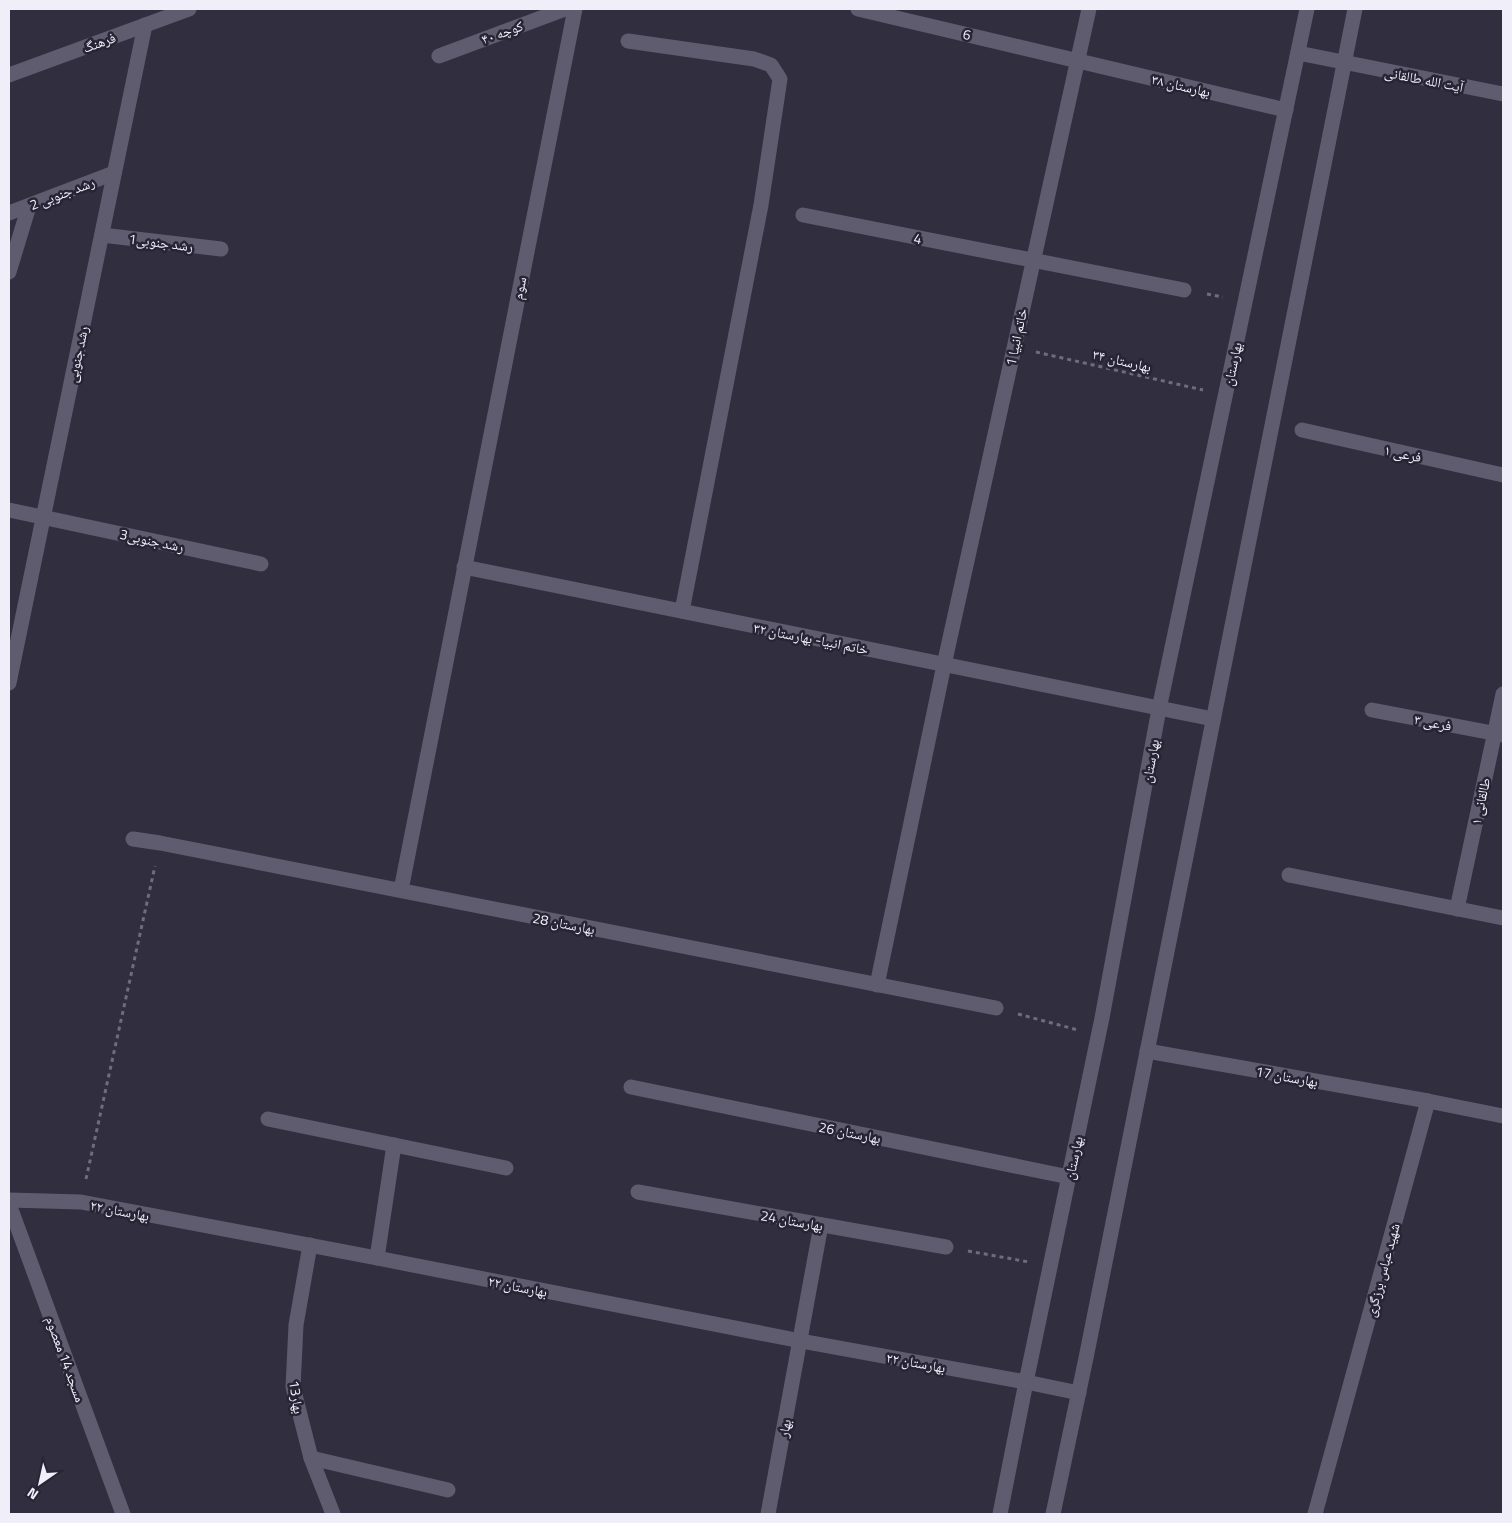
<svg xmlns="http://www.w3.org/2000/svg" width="1512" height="1523" viewBox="0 0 1512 1523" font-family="'Titillium Web','Noto Naskh Arabic',sans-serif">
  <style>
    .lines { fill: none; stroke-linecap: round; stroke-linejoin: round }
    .path { stroke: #6f6d7c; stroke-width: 3; stroke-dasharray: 4 4; stroke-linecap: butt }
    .minor { stroke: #5f5c6f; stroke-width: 15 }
    .labels { text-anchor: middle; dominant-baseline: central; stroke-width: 5; stroke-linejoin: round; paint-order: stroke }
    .street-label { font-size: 14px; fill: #efeef9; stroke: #272435 }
  </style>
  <rect width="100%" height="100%" fill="#312e3f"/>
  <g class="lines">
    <g class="path">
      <path d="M1207 294 1223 297"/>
      <path d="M1036 352 1203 390"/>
      <path d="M1018 1014 1078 1030"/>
      <path d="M86 1179 155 866"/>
      <path d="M968 1251 1029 1262"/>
    </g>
    <g class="minor">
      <path d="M858 9 1286 110"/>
      <path d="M628 41 754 59 771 65 780 79 761 205 682 611"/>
      <path d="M1298 53 1503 94"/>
      <path d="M439 56 565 9"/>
      <path d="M9 75 189 9"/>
      <path d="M9 213 114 173"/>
      <path d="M803 215 1184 290"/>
      <path d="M102 235 221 249"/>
      <path d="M9 272 29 206"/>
      <path d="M1302 430 1503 475"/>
      <path d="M9 510 261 564"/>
      <path d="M464 567 1213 719"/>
      <path d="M9 683 145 25"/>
      <path d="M1372 710 1503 735"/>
      <path d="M133 839 160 843 996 1008"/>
      <path d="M1289 875 1503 918"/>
      <path d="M401 890 575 9"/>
      <path d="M1457 909 1503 694"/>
      <path d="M877 985 944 665 1089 9"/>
      <path d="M1147 1051 1428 1101"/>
      <path d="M631 1087 1069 1177"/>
      <path d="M268 1119 506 1168"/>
      <path d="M638 1192 946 1247"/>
      <path d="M9 1200 81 1202 377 1258 801 1341 1026 1382 1079 1393"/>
      <path d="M9 1204 123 1514"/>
      <path d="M310 1245 296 1325 293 1387 311 1458 333 1514"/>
      <path d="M377 1258 394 1145"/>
      <path d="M311 1458 448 1490"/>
      <path d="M768 1514 821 1225"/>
      <path d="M1000 1514 1026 1382 1102 1018 1159 709 1307 9"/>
      <path d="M1053 1514 1086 1358 1355 9"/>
      <path d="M1315 1514 1428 1101 1503 1116"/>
    </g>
  </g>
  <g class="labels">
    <g class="street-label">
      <text transform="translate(502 32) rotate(-20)">کوچه ۴۰</text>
      <text transform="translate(967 34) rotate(13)">6</text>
      <text transform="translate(99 42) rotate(-20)">فرهنگ</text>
      <text transform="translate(1424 79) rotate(11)">آیت الله طالقانی</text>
      <text transform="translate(1181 85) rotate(13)">بهارستان ۳۸</text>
      <text transform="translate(62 193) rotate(-21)">رشد جنوبی 2</text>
      <text transform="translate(918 238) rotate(11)">4</text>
      <text transform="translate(161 242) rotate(7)">رشد جنوبی1</text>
      <text transform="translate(519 288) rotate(-79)">سوم</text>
      <text transform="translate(1016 337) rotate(-78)">خاتم انبیا 1</text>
      <text transform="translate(77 354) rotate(-78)">رشد جنوبی</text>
      <text transform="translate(1122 360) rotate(13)">بهارستان ۳۴</text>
      <text transform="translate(1232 364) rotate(-78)">بهارستان</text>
      <text transform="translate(1403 453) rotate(12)">فرعی ۱</text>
      <text transform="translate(152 540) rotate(12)">رشد جنوبی3</text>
      <text transform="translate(811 638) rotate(11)">خاتم انبیا- بهارستان ۳۲</text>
      <text transform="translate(1433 722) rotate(11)">فرعی ۳</text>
      <text transform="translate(1150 761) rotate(-80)">بهارستان</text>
      <text transform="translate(1480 801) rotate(-78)">طالقانی ۱</text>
      <text transform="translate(564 923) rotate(11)">بهارستان 28</text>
      <text transform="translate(1287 1076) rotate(10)">بهارستان 17</text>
      <text transform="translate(850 1132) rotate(11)">بهارستان 26</text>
      <text transform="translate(1073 1158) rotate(-78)">بهارستان</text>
      <text transform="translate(120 1210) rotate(11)">بهارستان ۲۲</text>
      <text transform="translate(792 1220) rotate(10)">بهارستان 24</text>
      <text transform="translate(1382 1270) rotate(-75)">شهید عباس برزگری</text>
      <text transform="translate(518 1286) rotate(11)">بهارستان ۲۲</text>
      <text transform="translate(66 1359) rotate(70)">مسجد 14 معصوم</text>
      <text transform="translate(916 1362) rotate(10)">بهارستان ۲۲</text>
      <text transform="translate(297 1397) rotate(81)">بهار13</text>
      <text transform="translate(784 1428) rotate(-79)">بهار</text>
    </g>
  </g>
  <rect width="1512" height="1523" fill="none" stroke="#efeef9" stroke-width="20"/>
  <g transform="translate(40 1483) rotate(214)" stroke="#272435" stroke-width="4" paint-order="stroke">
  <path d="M0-4L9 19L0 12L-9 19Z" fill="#efeef9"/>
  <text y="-8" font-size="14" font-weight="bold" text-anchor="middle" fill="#efeef9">N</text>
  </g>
</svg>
